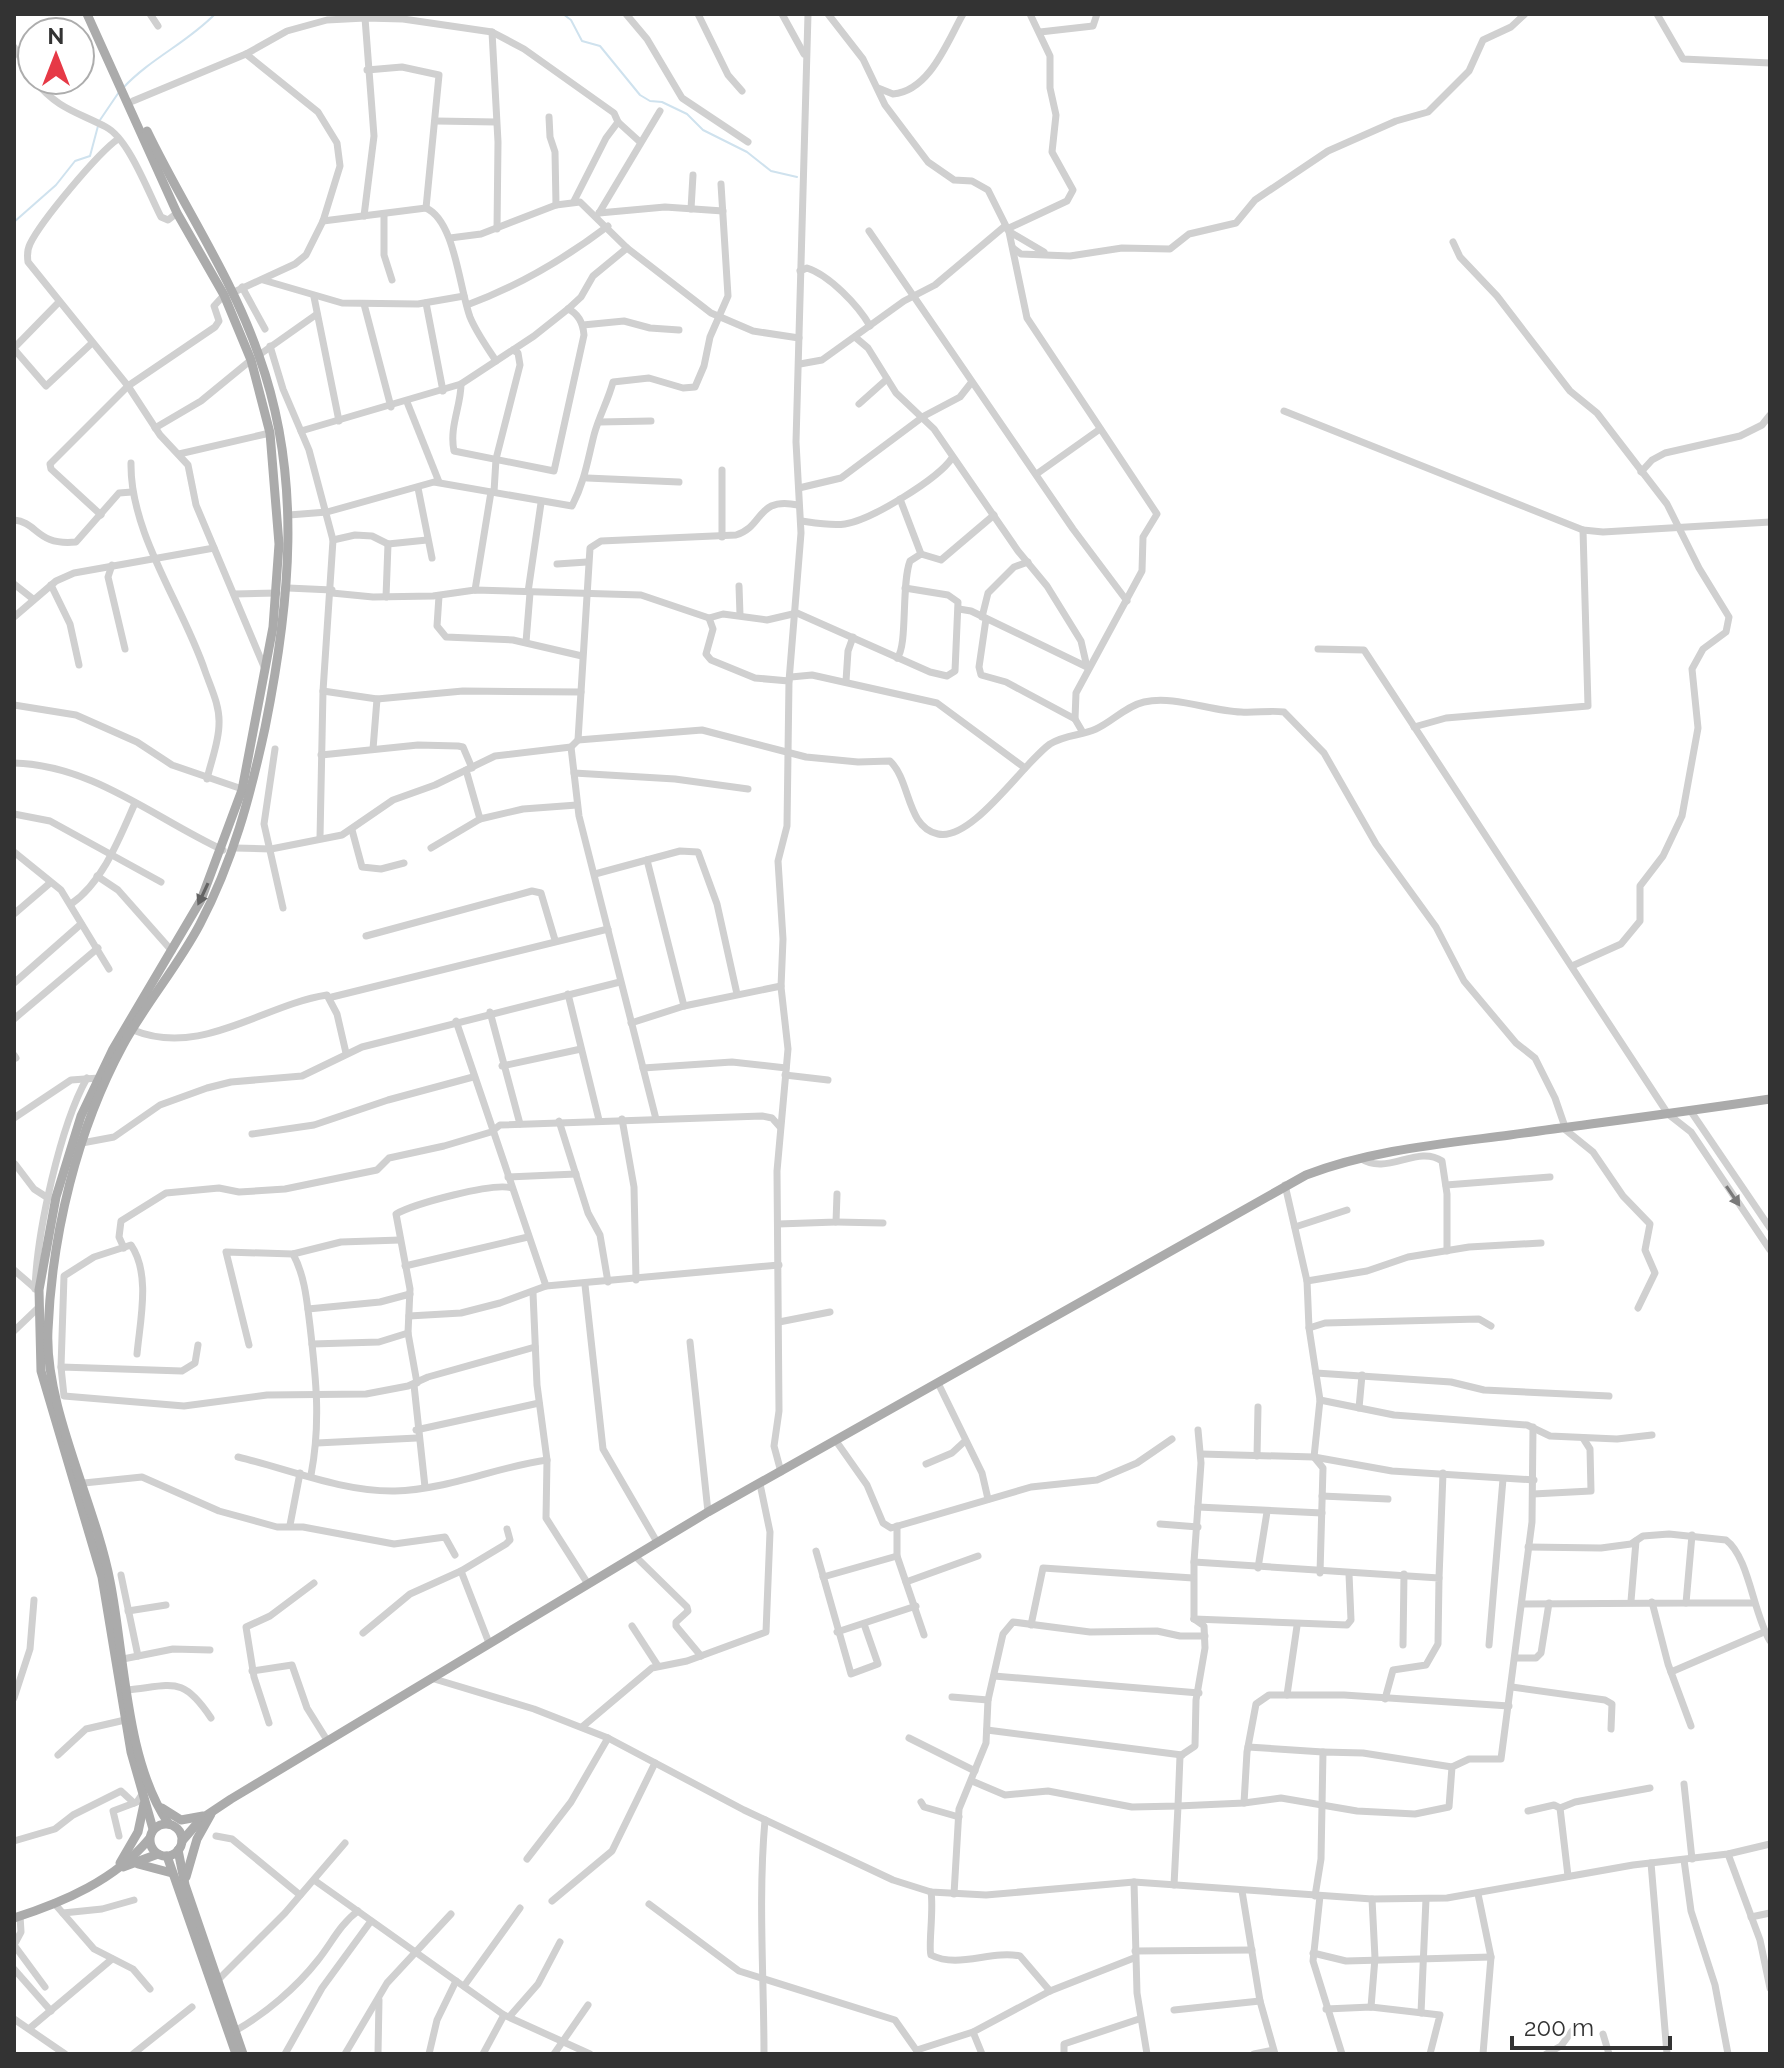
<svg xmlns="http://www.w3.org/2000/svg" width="1784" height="2068" viewBox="0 0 1784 2068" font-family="Raleway,sans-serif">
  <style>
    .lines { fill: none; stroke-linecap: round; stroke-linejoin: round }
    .stream { stroke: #cfe2ee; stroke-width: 2 }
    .minor { stroke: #d0d0d0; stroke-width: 7 }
    .major { stroke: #ababab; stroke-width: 9 }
    .oneway { fill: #636363 }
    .oneway2 { fill: #7a7a7a }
  </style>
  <rect width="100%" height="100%" fill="#fff"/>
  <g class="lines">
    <g class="stream">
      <path d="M563 14 571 20 582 41 600 46 640 95 650 101 662 102 687 114 703 130 747 152 771 171 797 177"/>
      <path d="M123 88C151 58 187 43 215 14"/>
      <path d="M100 120 119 92"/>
      <path d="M14 222 56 185 75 161 90 156 98 126"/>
    </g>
    <g class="minor">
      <path d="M150 14 158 26"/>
      <path d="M626 14 647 39 682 98 748 142"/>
      <path d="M698 14 728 75 742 91"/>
      <path d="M782 14 804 54"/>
      <path d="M828 14 863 59 885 105 928 162 954 180 972 181 988 190 1009 232 1027 318 1157 514 1143 537 1142 571 1076 693 1075 719 1082 731"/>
      <path d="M1657 14 1683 59 1770 63"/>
      <path d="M492 32 498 142 497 229"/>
      <path d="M1040 32 1093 26 1097 14"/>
      <path d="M14 47 32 77"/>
      <path d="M367 70 402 67 439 75 426 208"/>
      <path d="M34 80C58 109 75 111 106 127 129 139 149 194 161 217L168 220 177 213"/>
      <path d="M878 88 893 94C930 91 948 40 963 14"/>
      <path d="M133 101 246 54 287 31 327 20 365 18 403 19 492 32 524 49 614 113 618 122 640 142"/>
      <path d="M549 117 550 137 555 152 556 205"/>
      <path d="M436 121 496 122"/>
      <path d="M118 139C98 153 41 221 30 244 27 250 27 255 28 262L128 386 160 435 188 465 196 505 265 669"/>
      <path d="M574 201 606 138 618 122"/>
      <path d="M691 209 693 175"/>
      <path d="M599 213 665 207 723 211"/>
      <path d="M599 213 660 111"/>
      <path d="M384 215V255L392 280"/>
      <path d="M364 216 374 136 365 18"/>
      <path d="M323 221 426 208C455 221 459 287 470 317 476 332 487 347 496 361"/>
      <path d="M1007 229 1067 201 1073 190 1052 152 1056 115 1050 88V56L1030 14"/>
      <path d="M869 231 1073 529 1127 601"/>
      <path d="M1010 232 1044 252"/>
      <path d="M450 238 481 234 556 205 580 202 627 248 711 313 753 331 799 338"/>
      <path d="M1453 242 1460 257 1497 296 1570 391 1597 413 1667 504 1699 568 1729 617 1726 632 1703 649 1692 669 1698 728 1682 816 1663 856 1640 886V921L1621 944 1572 966"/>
      <path d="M1013 248 1021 254 1070 256 1122 248 1170 249 1189 234 1236 223 1255 200 1328 151 1396 121 1428 112 1469 71 1483 40 1511 27 1525 14"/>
      <path d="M800 271 807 268C829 275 858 305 870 326"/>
      <path d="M263 280 342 303 418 304 464 296"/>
      <path d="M242 287 265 329"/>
      <path d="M232 293 295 264 306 255 323 221 340 166 337 143 318 112 246 54"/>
      <path d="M314 297 339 421"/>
      <path d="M426 303 443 391"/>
      <path d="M364 304 391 407"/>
      <path d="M467 305C519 286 563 260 608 226"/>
      <path d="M583 325 624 321 650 328 679 330"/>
      <path d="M855 337 868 348 896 393 934 429 1018 551 1047 586 1081 641 1087 667 971 611 959 609"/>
      <path d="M270 346 283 389 309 450 333 540 323 691 320 838"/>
      <path d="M14 348 58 303"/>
      <path d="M14 349 46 386 92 343"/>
      <path d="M259 355 317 314"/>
      <path d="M800 364 822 360 904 301 935 285 1005 226"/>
      <path d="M461 384C461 406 449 427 454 451L554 471 584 335C583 323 579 314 568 309"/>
      <path d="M407 402 439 482"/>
      <path d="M859 404 887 379"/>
      <path d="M1284 411 1583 530 1603 532 1770 522"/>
      <path d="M599 422 651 421"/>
      <path d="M155 428 201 401 251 360"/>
      <path d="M301 431 461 384 534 336 568 309 581 297 593 276 627 248"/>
      <path d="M179 454 270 433"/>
      <path d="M131 463C130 534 183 605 205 671 211 688 220 706 219 724 219 742 211 761 207 779"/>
      <path d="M1641 472 1652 460 1665 453 1740 436 1762 425 1770 415"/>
      <path d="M1038 473 1100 429"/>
      <path d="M587 478 679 482"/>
      <path d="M418 488 432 558"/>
      <path d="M799 488 841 478 924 416 960 397 971 383"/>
      <path d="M494 492 496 459 520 365 518 353 513 350"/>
      <path d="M900 499 921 554"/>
      <path d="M101 515 51 469 50 464 128 386 215 327 219 321 214 306 224 295"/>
      <path d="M289 515 327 512 434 482 572 506C585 480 587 463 594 435 599 416 608 401 613 382L649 378 683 388 695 387 704 366 710 337 728 296 721 184"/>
      <path d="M14 520C38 522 36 546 76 542L119 493 132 492"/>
      <path d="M801 521C815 523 831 526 845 524 871 520 938 479 952 458"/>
      <path d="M722 537V470"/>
      <path d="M333 540 355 535 372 536 388 544 427 540"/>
      <path d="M557 564 587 562"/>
      <path d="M112 565 108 577 125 649"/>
      <path d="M14 584 33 599"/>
      <path d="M51 585 70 624 79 665"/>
      <path d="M739 586 740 615"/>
      <path d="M288 588 332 590"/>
      <path d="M475 590 491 492"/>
      <path d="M528 592 541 503"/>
      <path d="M332 593 373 597 433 596 475 590 641 595 709 618 723 614 767 620 797 613 930 672 947 676 955 671 958 602 948 595 905 588"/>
      <path d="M234 594 277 593"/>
      <path d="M439 596 437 626 446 637 513 640 582 656"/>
      <path d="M386 597 388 544"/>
      <path d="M14 617 56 581 74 573 214 548"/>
      <path d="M982 617 988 593 1014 567 1028 562"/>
      <path d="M709 618 713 629 706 654 711 660 755 678 789 681"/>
      <path d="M986 619 979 667 981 675 1006 682 1075 719"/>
      <path d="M526 642 530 593"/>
      <path d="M1318 649 1364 650 1668 1114 1691 1132 1770 1250"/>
      <path d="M897 658C908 647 901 584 910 561L921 554 941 560 994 515"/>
      <path d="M791 677 812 675 937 703 1025 768"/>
      <path d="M846 681 848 651 853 637"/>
      <path d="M323 691 377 699 463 691 581 692"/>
      <path d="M14 705 76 715 137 742 172 765 245 790"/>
      <path d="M1414 727 1446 718 1588 706 1583 530"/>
      <path d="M578 740 702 730 806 757 858 762 890 761C911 781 906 827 938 834 972 842 1024 762 1050 744 1067 734 1081 736 1096 729 1112 722 1126 706 1144 702 1174 695 1210 711 1241 712 1256 713 1270 710 1284 712L1324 753 1376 844 1436 927 1464 981 1516 1043 1535 1058 1555 1098 1565 1127"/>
      <path d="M571 747 579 816 656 1119"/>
      <path d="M275 749 264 824 283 908"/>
      <path d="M373 749 377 699"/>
      <path d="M321 755 418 745 458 746 463 747 472 768"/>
      <path d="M14 763C93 765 154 818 223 850"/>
      <path d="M466 770 480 819 523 809 577 805"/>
      <path d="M574 773 675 779 748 789"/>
      <path d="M14 814 50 821 161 882"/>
      <path d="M352 830 362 867 381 869 404 863"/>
      <path d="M235 848 271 849 342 835 393 800 435 785 495 756 571 747 578 740 590 548 601 541 736 535C764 527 756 496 798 505"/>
      <path d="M431 848 480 819"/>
      <path d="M14 852 61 890 109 969"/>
      <path d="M647 860 684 1006"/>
      <path d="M595 874 680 851 698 852 717 904 737 994"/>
      <path d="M97 876 118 890 172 951"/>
      <path d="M71 904C103 882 120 837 135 803"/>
      <path d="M14 914 50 883"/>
      <path d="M366 936 532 891 541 893 555 940"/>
      <path d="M14 983 81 924"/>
      <path d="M568 994 599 1120"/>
      <path d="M332 997 608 929"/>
      <path d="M490 1012 520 1124"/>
      <path d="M14 1019 98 948"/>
      <path d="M456 1021 546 1286"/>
      <path d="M631 1023 684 1006 781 986"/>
      <path d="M133 1030C201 1058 262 1005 327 995L337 1014 346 1053"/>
      <path d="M14 1055 16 1058"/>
      <path d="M502 1066 581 1049"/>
      <path d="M643 1068 732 1062 786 1068"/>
      <path d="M785 1075 828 1080"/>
      <path d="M1692 1113 1770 1228"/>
      <path d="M14 1118 71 1080 99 1078"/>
      <path d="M622 1119 634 1187 636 1280"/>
      <path d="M559 1121 588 1213 600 1235 608 1282"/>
      <path d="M1562 1127 1593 1152 1623 1196 1650 1224 1645 1250 1655 1273 1638 1308"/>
      <path d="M252 1134 314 1125 388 1100 473 1077"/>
      <path d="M82 1143 114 1137 160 1105 207 1088 231 1082 302 1076 362 1047 620 982"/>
      <path d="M1360 1158C1387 1177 1417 1144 1442 1161L1447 1194V1251"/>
      <path d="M15 1164 34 1189 48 1198"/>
      <path d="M508 1177 576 1174"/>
      <path d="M1285 1185 1307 1281 1309 1328 1320 1400 1394 1415 1527 1425 1550 1436 1617 1439 1652 1435"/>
      <path d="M1446 1185 1550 1177"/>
      <path d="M836 1222 883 1223"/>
      <path d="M778 1224 836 1222 837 1194"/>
      <path d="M1295 1227 1347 1210"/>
      <path d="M124 1248 119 1237 121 1221 166 1193 219 1188 239 1192 285 1189 377 1170 389 1158 444 1146 491 1132 500 1125 762 1116 772 1118 780 1127"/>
      <path d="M293 1254C305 1276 307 1302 310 1326 316 1378 321 1423 311 1475"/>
      <path d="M405 1266 528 1237"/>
      <path d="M14 1270 36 1289"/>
      <path d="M1307 1281 1367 1271 1408 1257 1469 1247 1541 1243"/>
      <path d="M585 1285 603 1449 657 1542"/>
      <path d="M35 1289C37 1232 60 1126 87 1078"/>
      <path d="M533 1293 537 1385 547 1460 546 1518 588 1584"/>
      <path d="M308 1309 380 1302 410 1294"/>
      <path d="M409 1316 461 1313 500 1303 546 1286 779 1265"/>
      <path d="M779 1322 830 1312"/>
      <path d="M1309 1328 1325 1323 1479 1319 1491 1326"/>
      <path d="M14 1331 38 1308"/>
      <path d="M690 1342 708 1512"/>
      <path d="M312 1344 379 1342 408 1333"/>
      <path d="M198 1345 195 1363 182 1371 61 1367 64 1396 184 1406 267 1395 366 1394 408 1386 428 1377 535 1347"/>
      <path d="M249 1345 226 1252 293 1254 341 1242 400 1240"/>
      <path d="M61 1367 64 1276 94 1257 131 1245C151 1274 140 1321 137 1354"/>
      <path d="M1316 1373 1451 1382 1484 1390 1609 1396"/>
      <path d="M417 1383 408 1333 410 1289 396 1214C414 1204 493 1182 512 1188"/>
      <path d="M938 1383 982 1473 988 1499"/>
      <path d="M414 1385 425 1487"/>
      <path d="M1320 1400 1314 1457 1323 1468 1320 1573"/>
      <path d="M1359 1408 1362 1375"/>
      <path d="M416 1430 539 1403"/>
      <path d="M836 1441 867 1485 883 1523 891 1528 1031 1487 1097 1480 1137 1463 1172 1439"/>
      <path d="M317 1443 417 1438"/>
      <path d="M1201 1454 1314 1457 1392 1471 1534 1480"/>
      <path d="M1257 1456 1258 1407"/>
      <path d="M238 1457C288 1469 343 1492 395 1491 446 1490 496 1467 547 1460"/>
      <path d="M926 1464 952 1453 965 1441"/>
      <path d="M781 1472 774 1446 779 1411 777 1171 788 1049 781 987 783 939 778 861 787 826 789 681 801 533 796 442 808 14"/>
      <path d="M84 1483 142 1477 219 1511 277 1527H303L394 1544 445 1537 455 1555"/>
      <path d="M1533 1494 1591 1491 1590 1449 1583 1438"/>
      <path d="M1322 1496 1388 1499"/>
      <path d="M1198 1507 1322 1513"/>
      <path d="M1160 1524 1198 1527"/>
      <path d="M290 1525 300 1473"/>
      <path d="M897 1526V1556L924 1635"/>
      <path d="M1528 1547 1601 1548 1631 1544 1643 1536 1669 1534 1726 1540C1749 1557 1753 1613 1770 1641"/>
      <path d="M816 1551 851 1674 878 1664 864 1624"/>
      <path d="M635 1556 687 1607 688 1611 676 1622V1626L701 1656"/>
      <path d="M1194 1562 1439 1578 1438 1644 1426 1665 1393 1670 1385 1699"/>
      <path d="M1258 1568 1267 1512"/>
      <path d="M461 1571 489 1643"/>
      <path d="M121 1575 138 1656"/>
      <path d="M823 1577 897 1556"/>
      <path d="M1439 1578 1443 1473"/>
      <path d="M906 1582 978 1556"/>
      <path d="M1631 1601 1636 1541"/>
      <path d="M1652 1602 1668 1664 1691 1726"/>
      <path d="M1686 1603H1753"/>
      <path d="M1522 1604 1686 1603 1692 1535"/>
      <path d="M128 1611 166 1605"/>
      <path d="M1194 1619 1347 1625 1351 1620 1349 1574"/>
      <path d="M1194 1619V1562L1201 1463 1198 1430"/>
      <path d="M1031 1625 1043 1568 1193 1578"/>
      <path d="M632 1626 658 1666"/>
      <path d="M1297 1626 1287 1695H1344L1509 1706"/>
      <path d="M837 1632 916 1606"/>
      <path d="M363 1633 410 1594 461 1571 506 1544 510 1540 507 1529"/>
      <path d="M1403 1645 1404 1574"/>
      <path d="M1489 1645 1503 1479"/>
      <path d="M1516 1658H1536L1541 1653 1549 1603"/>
      <path d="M123 1659 173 1649 210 1650"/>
      <path d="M252 1671 292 1665 307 1708 327 1740"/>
      <path d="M1671 1672 1764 1632"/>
      <path d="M994 1676 1199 1693"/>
      <path d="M431 1678 534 1709 608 1738 744 1810 893 1880 931 1892 986 1895 1134 1882 1372 1899 1447 1898 1633 1865 1728 1854 1770 1844"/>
      <path d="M1512 1687 1605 1700 1612 1704 1611 1729"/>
      <path d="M128 1690C174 1685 183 1676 211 1718"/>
      <path d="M952 1697 988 1700 986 1743 959 1809 954 1894"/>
      <path d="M14 1698 30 1649 34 1600"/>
      <path d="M988 1700 1003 1634 1013 1622 1090 1632 1157 1631 1180 1636H1205"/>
      <path d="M269 1723 254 1677 246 1627 270 1616 314 1583"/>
      <path d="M582 1727 652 1668 687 1661 766 1632 770 1532 760 1484"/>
      <path d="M987 1730 1182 1755"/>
      <path d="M909 1738 975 1771"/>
      <path d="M1248 1747 1323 1752"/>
      <path d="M58 1755 86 1729 125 1720"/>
      <path d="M972 1781 1005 1795 1048 1791 1132 1807 1178 1806 1180 1756 1195 1746 1196 1700 1205 1648 1204 1626 1194 1619"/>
      <path d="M1684 1784 1692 1859"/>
      <path d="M921 1802 924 1807 959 1817"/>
      <path d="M1244 1803 1281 1798 1357 1811 1415 1814 1449 1807 1452 1767 1469 1759H1501L1532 1522 1533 1427"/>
      <path d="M1560 1808 1575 1802 1650 1788"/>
      <path d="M1528 1811 1554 1805 1560 1808 1568 1876"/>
      <path d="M119 1836 113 1811 137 1802 143 1793"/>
      <path d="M216 1836 232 1839 300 1895"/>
      <path d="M14 1841 55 1829 73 1815 121 1791 134 1803"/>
      <path d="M1728 1854 1760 1940 1770 1988"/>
      <path d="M527 1859 571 1802 608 1738"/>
      <path d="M1684 1860 1691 1911 1715 1985 1728 2054"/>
      <path d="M1651 1863 1667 2054"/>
      <path d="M314 1880 504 2015 590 2054"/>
      <path d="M1134 1882 1137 1993 1147 2054"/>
      <path d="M1174 1885 1178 1806 1244 1803 1247 1752 1256 1704 1269 1695H1287"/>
      <path d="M1242 1891 1260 2001 1275 2054"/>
      <path d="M931 1892C934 1910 928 1948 931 1955 958 1969 991 1950 1020 1956L1050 1991"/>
      <path d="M1478 1894 1491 1957 1483 2054"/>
      <path d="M1315 1896 1321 1859 1323 1752 1363 1753 1452 1767"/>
      <path d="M1320 1896 1313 1961 1342 2054"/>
      <path d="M552 1901 612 1851 655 1763"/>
      <path d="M54 1903 94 1949 133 1969 150 1989"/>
      <path d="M649 1904 739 1971 895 2020 919 2054"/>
      <path d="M63 1913 102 1909 134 1900"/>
      <path d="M20 1916 21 1932 14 1945 45 1987"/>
      <path d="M1751 1917 1770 1913"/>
      <path d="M1135 1951 1252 1950"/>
      <path d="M1313 1953 1346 1961 1491 1957"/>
      <path d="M14 1969 51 2011"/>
      <path d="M217 1981 285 1913 345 1843"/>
      <path d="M464 1986 520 1908"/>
      <path d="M1371 2007 1375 1958 1372 1899"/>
      <path d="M1326 2009 1371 2007 1440 2015 1430 2054"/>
      <path d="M1174 2010 1260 2001"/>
      <path d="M1421 2013 1426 1899"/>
      <path d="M510 2016 538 1984 560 1942"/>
      <path d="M14 2019 65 2054"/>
      <path d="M30 2028 112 1959"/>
      <path d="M235 2031C265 2014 296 1988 318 1960 331 1944 340 1924 358 1911"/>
      <path d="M1603 2034 1609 2054"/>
      <path d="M917 2050 973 2032"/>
      <path d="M133 2054 192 2007"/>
      <path d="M285 2054 322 1988 371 1921"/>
      <path d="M345 2054 387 1983 451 1914"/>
      <path d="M378 2054 379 2000"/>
      <path d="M429 2054 437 2020 456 1981"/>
      <path d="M483 2054 504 2015"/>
      <path d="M554 2054 588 2005"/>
      <path d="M764 2054C764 1976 758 1899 765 1820"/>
      <path d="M982 2054 973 2032 1050 1991 1134 1958"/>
      <path d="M1064 2054V2044L1139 2019"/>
      <path d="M1254 2054 1273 2050"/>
      <path d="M1546 2054 1561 2046 1572 2031"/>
    </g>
    <g class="major">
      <path d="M87 14 177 213 224 295 251 360 270 433 279 544 273 627 242 790 201 900 113 1049 81 1116 56 1197 39 1290 41 1371 102 1577 131 1752 153 1829"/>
      <path d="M147 131C183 206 232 277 259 356 303 478 290 604 265 728 250 797 233 861 200 924 178 966 146 1003 123 1045 77 1130 52 1234 48 1330 44 1406 95 1503 110 1581 125 1655 125 1762 169 1824"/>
      <path d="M162 1808 181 1820 203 1816"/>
      <circle cx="166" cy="1840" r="16"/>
      <path d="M182 1841 201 1819 231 1799 708 1512 1306 1175C1371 1150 1441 1144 1510 1135 1597 1123 1683 1112 1770 1099"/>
      <path d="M178 1850 185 1885 243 2054"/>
      <path d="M167 1856 236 2054"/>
      <path d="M120 1863 138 1832 144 1804"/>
      <path d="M138 1864 172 1873"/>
      <path d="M123 1867 158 1854"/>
      <path d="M186 1877 197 1839 211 1814"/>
      <path d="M14 1918C64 1902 115 1880 149 1839"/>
    </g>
  </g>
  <defs><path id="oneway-solid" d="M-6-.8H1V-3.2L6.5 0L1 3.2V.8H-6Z" transform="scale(2)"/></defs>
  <use class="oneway" href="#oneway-solid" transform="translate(203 894) rotate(115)"/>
  <use class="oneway2" href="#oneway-solid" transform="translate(1733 1196) rotate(56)"/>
  <rect width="1784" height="2068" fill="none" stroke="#333333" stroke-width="32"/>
  <g transform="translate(56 56)"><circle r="38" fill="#ffffff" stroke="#adadad" stroke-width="2"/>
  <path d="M0-6L14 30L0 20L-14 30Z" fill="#e63946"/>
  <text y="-12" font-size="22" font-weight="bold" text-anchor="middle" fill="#333333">N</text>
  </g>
  <path d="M1512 2036v12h158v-12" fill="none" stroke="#333333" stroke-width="4"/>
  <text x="1524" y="2036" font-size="24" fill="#333333" stroke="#ffffff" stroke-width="6" paint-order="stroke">200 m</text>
</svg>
